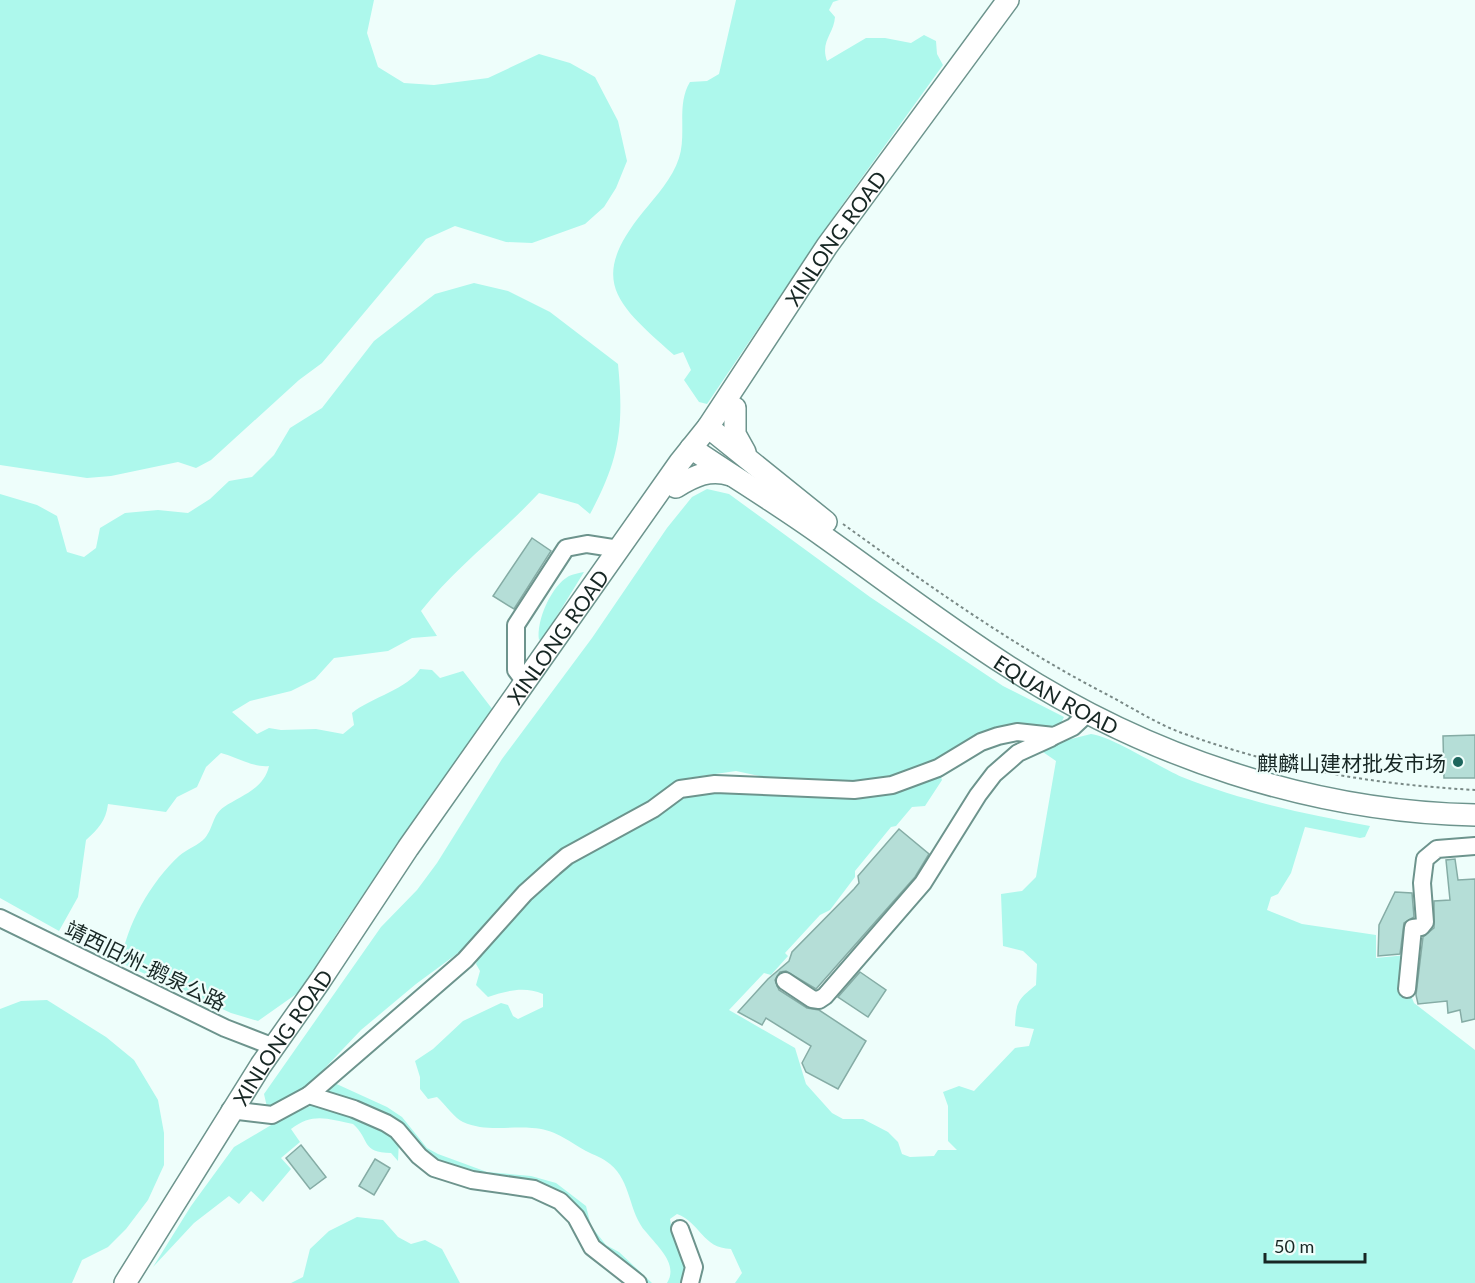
<svg xmlns="http://www.w3.org/2000/svg" width="1475" height="1283" viewBox="0 0 1475 1283" font-family="Lato,'Noto Sans SC',sans-serif">
  <style>
    .green { fill: #adf8ec }
    .building { fill: #b5ded7; stroke: #85aca5; stroke-width: 1.5 }
    .lines { fill: none; stroke-linecap: round; stroke-linejoin: round }
    .minor-casing { stroke: #6d948d; stroke-width: 20 }
    .major-casing { stroke: #6d948d; stroke-width: 24 }
    .path { stroke: #798986; stroke-width: 2; stroke-dasharray: 3 3; stroke-linecap: butt }
    .minor { stroke: #fff; stroke-width: 16 }
    .major { stroke: #fff; stroke-width: 21 }
    .poi-dot { fill: #1d665d; stroke: #eefefb; stroke-width: 2 }
    .labels { text-anchor: middle; dominant-baseline: central; stroke-width: 4.5; stroke-linejoin: round; paint-order: stroke }
    .street-label { font-size: 21px; fill: #172724; stroke: #eefefb }
    .poi-label { font-size: 21px; fill: #172724; stroke: #eefefb; text-anchor: end }
  </style>
  <rect width="100%" height="100%" fill="#eefefb"/>
  <g class="green">
    <path d="M0 0H374L367 33 378 67 404 83 434 85 488 78 539 54 570 63 595 77 618 121 627 161 616 188 604 207 585 224 532 243 506 242 455 226 426 239 322 363 299 380 211 460 196 468 178 462 111 476 87 478 0 465Z"/>
    <path d="M736 0H839L833 2 829 10 835 17C834 34 820 41 827 61L866 38H885L911 43 924 35 936 41 937 54 943 65 837 212 707 404 699 402 684 380 691 370 683 352 674 355C617 304 587 281 643 212 657 195 672 179 679 158 687 133 676 105 690 82L707 81 719 74Z"/>
    <path d="M474 283 508 291 550 312 618 364C624 426 620 459 590 514L578 504 539 493C501 534 455 567 421 611L437 636 412 638 388 651 334 658 315 679 291 691 250 701 232 712 257 734 269 728 281 730 316 729 343 734 354 725 352 713C372 697 408 689 420 669L432 670 440 678 463 671 493 710 424 805 337 933 302 990 258 1021 231 1013 121 963C126 925 151 882 179 856 187 849 199 845 205 838 214 827 212 815 224 807 242 795 264 789 269 766 254 768 236 757 221 753L206 767 197 787 177 797 166 812 108 804C106 821 98 829 86 840L78 897 59 931 0 898V494L37 505 57 516 67 552 84 557 96 548 100 528 125 513 158 510 188 513 210 499 229 481 252 477 274 455 290 428 322 408 374 341 435 294Z"/>
    <path d="M707 489 729 494 870 597 1003 686 1064 717 1057 731 953 753 894 776 857 783 773 779 736 771 688 778 627 814 473 942 416 984 361 1030 305 1089 275 1108 267 1107 264 1094 381 927 417 890 437 863 502 759 592 638 667 528 692 497Z"/>
    <path d="M584 572 544 637 539 640C536 621 551 586 569 576 573 574 579 573 584 572Z"/>
    <path d="M1091 734C1111 736 1159 767 1182 777 1242 801 1306 814 1370 826L1365 837 1360 838 1305 827 1291 873 1278 894 1271 897 1267 910 1302 924 1376 935V958L1407 955 1410 993 1414 1003 1475 1050V1283H735L742 1273 731 1249C702 1248 701 1223 677 1214L670 1219 671 1225 689 1260 684 1283H667C679 1264 657 1246 646 1232 628 1212 632 1182 610 1164 603 1158 594 1155 586 1151 567 1140 554 1129 532 1128 509 1126 485 1132 463 1122 455 1119 445 1104 437 1097L428 1099 420 1089V1077L415 1061 433 1049 463 1021 501 1003 508 1005 513 1016 518 1019 543 1007V994C524 986 506 991 488 997L476 985 480 971 476 964 479 953 511 916 565 864 697 790 849 797 940 775 942 780 925 806 912 807 896 826 891 827 855 871V877L830 910 820 915 785 953 788 956 771 975 764 973 729 1010 795 1048 806 1084 832 1113 843 1119H863L888 1132 898 1142 902 1154 910 1157 934 1156 938 1150H957L948 1141V1106L943 1092 959 1086 974 1091 1015 1048 1029 1046 1034 1029 1015 1026C1016 1003 1017 1000 1036 985L1037 964 1023 951 1003 946 1001 894 1022 891 1036 877 1056 761 1040 750 1063 741Z"/>
    <path d="M47 1000 106 1037 134 1060 158 1100 164 1133V1165L148 1200 126 1229 108 1247 82 1260 72 1283H0V1009L21 1001Z"/>
    <path d="M330 1081 387 1107 402 1117 427 1148 438 1154 487 1172 531 1176 556 1183 586 1206 591 1226 606 1245 619 1252 652 1283H644L604 1252 581 1216 509 1181 443 1166 319 1089Z"/>
    <path d="M313 1105 366 1119 399 1140 398 1161 391 1153C361 1153 370 1139 353 1124 328 1119 313 1112 291 1129L300 1142 281 1158 291 1169 263 1202 251 1191 239 1204 229 1196 194 1223 153 1267 191 1206 234 1147 288 1115Z"/>
    <path d="M357 1217 383 1220 398 1237 411 1244 425 1240 442 1249 460 1283H291L303 1277 310 1249 329 1231Z"/>
  </g>
  <g class="building">
    <path d="M532 538 551 551 514 609 493 596Z"/>
    <path d="M1475 735V778H1444L1443 736Z"/>
    <path d="M899 829 929 854 915 877 816 989 786 971 780 972 775 980 779 990 807 1008 819 1010 866 1041 838 1089 806 1072 802 1063 811 1046 766 1018 762 1025 738 1012 768 979 789 961 792 952 854 889 859 883 858 876Z"/>
    <path d="M1455 859 1458 880 1475 879V1019L1462 1022 1460 1010 1448 1013 1447 1001 1418 1004 1416 995 1423 937 1434 928V901L1450 900 1446 860Z"/>
    <path d="M1395 892 1412 893 1414 917 1404 923 1400 954 1378 956 1379 925Z"/>
    <path d="M860 972 886 990 868 1017 838 997Z"/>
    <path d="M301 1145 326 1177 310 1189 286 1158Z"/>
    <path d="M375 1159 390 1168 374 1195 359 1186Z"/>
  </g>
  <g class="lines">
    <g class="minor-casing">
      <g id="minor">
        <path d="M525 682 516 670V625L566 548 587 544 619 549"/>
        <path d="M0 918 225 1028 274 1047"/>
        <path d="M785 981 812 999 819 1000 825 996 923 883 978 795 994 774 1018 753 1051 738"/>
        <path d="M1407 989 1413 928 1421 927 1425 922 1422 883 1425 859 1437 849 1475 846"/>
        <path d="M309 1095 465 960 525 893 554 867 567 856 653 809 680 789 715 784 854 790 892 785 938 768 981 742 998 736 1017 732 1054 736 1073 727 1089 712"/>
        <path d="M230 1110 272 1115 309 1095 354 1109 386 1123 397 1130 419 1156 434 1168 472 1180 534 1189 560 1201 576 1217 592 1247 638 1283"/>
        <path d="M680 1229 694 1267 690 1283"/>
      </g>
    </g>
    <g class="major-casing">
      <g id="major">
        <path d="M735 408V434L745 452"/>
        <path d="M708 427 826 522"/>
        <path id="s1" d="M691 448C735 478 780 505 823 536 885 580 945 626 1009 667 1146 756 1311 812 1475 815"/>
        <path d="M676 487C694 476 710 468 731 475"/>
        <path id="s2" d="M125 1283 261 1065 320 981 408 848 680 462 708 427 827 246 1008 0"/>
      </g>
    </g>
    <path class="path" d="M843 524C928 585 1013 646 1106 694 1131 707 1155 723 1182 733 1283 769 1369 784 1475 790"/>
    <use href="#minor" class="minor"/>
    <use href="#major" class="major"/>
  </g>
  <circle class="poi-dot" cx="1458" cy="762" r="6"/>
  <g class="labels">
    <g class="street-label">
      <text stroke="none"><textPath href="#s2" startOffset="1264">XINLONG ROAD</textPath></text>
      <text stroke="none"><textPath href="#s2" startOffset="778">XINLONG ROAD</textPath></text>
      <text stroke="none"><textPath href="#s1" startOffset="441">EQUAN ROAD</textPath></text>
      <text transform="translate(146 965) rotate(26)">靖西旧州-鹅泉公路</text>
      <text stroke="none"><textPath href="#s2" startOffset="292">XINLONG ROAD</textPath></text>
    </g>
    <g class="poi-label">
      <text x="1446" y="762">麒麟山建材批发市场</text>
    </g>
  </g>
  <path d="M1265 1253v9h100v-9" fill="none" stroke="#172724" stroke-width="3"/>
  <text x="1274" y="1253" font-size="18" fill="#172724" stroke="#eefefb" stroke-width="4.5" paint-order="stroke">50 m</text>
</svg>
